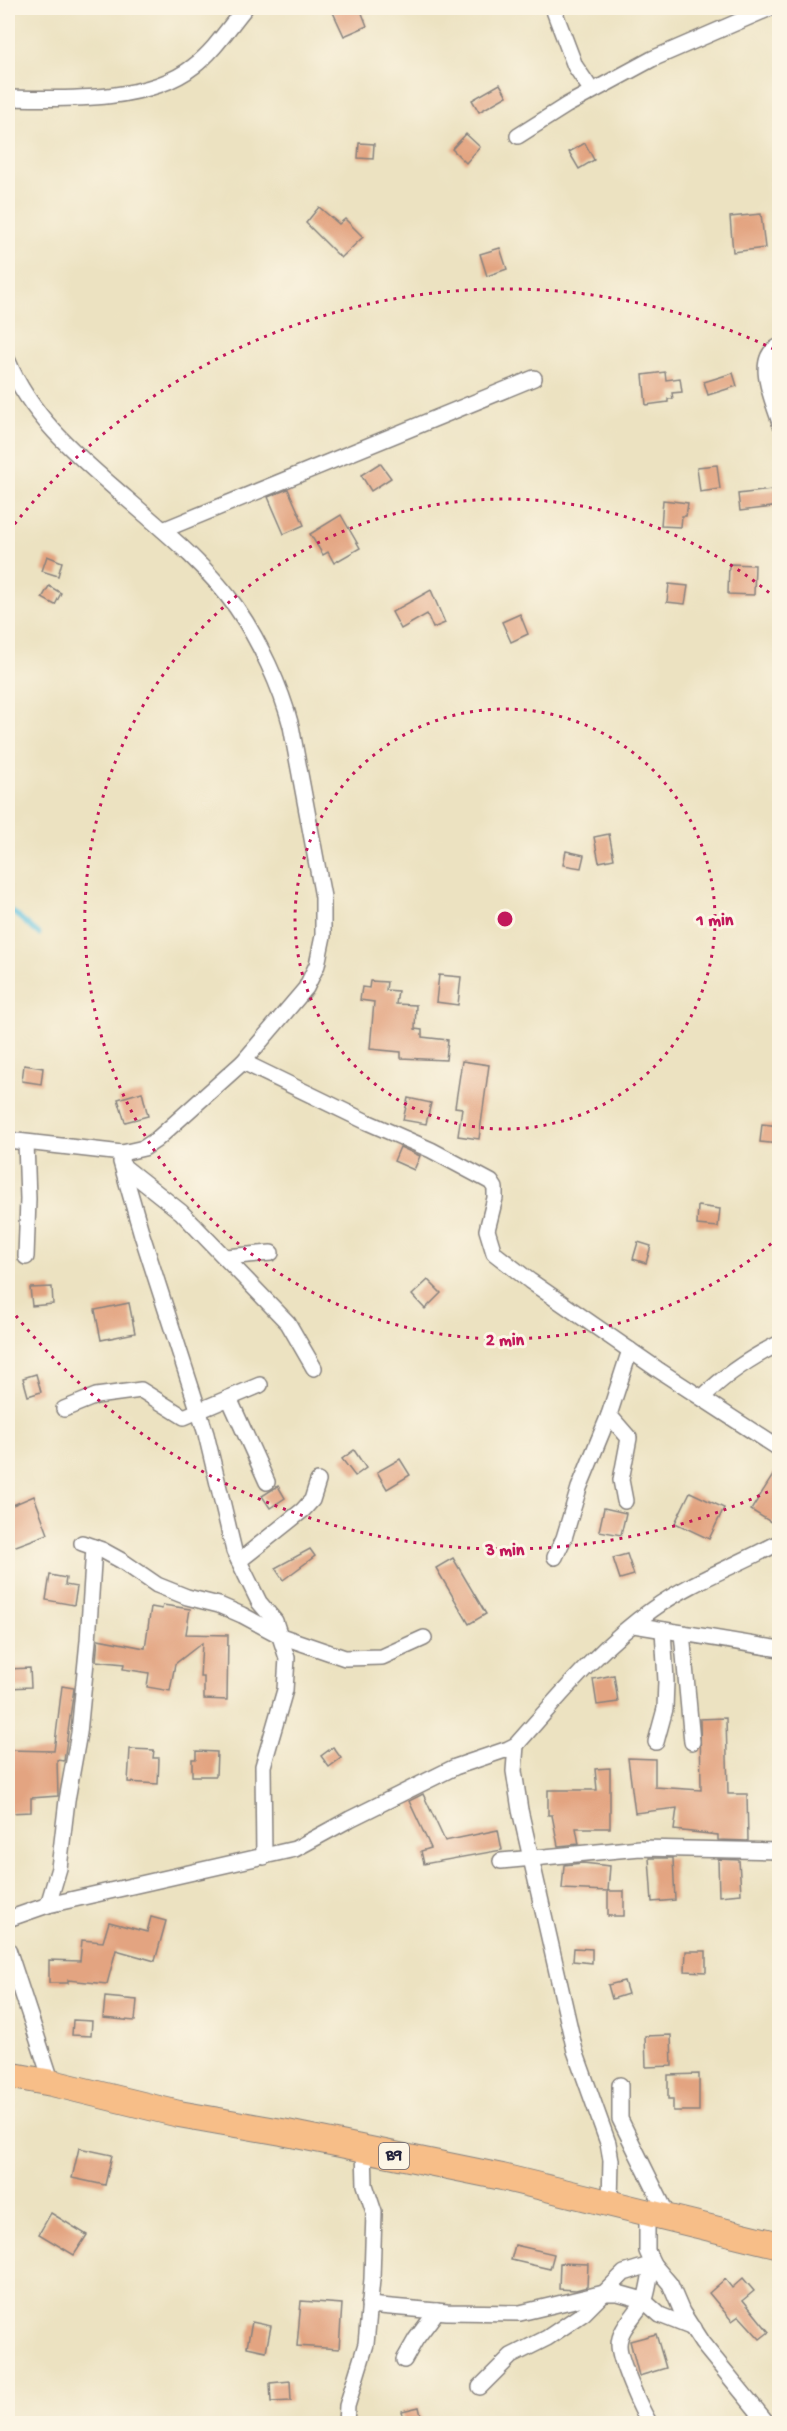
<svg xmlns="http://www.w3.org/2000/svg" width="787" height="2431" viewBox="0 0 787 2431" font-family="'Gochi Hand',sans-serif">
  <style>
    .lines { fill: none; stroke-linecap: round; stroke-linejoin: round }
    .stream { stroke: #64c4e2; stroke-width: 5 }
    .building { fill: #e3a481 }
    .street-casing { stroke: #87827e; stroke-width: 18 }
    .highway-casing { stroke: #87827e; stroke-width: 28 }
    .street { stroke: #fff; stroke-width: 15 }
    .highway { stroke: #f7be88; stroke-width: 26 }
    .ring { fill: none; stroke: #c2185b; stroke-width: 3; stroke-dasharray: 3 6 }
    .labels { text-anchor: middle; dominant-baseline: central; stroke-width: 6; stroke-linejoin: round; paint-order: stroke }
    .shield { fill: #fcf5e5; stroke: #63616e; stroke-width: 1.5 }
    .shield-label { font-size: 16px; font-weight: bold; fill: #22223b }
    .centre { fill: #c2185b; stroke: #fcf5e5; stroke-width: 3 }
    .ring-label { font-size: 18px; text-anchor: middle; font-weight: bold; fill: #c2185b; stroke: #fcf5e5; stroke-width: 6; stroke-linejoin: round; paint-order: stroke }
  </style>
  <rect width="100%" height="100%" fill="#fcf5e5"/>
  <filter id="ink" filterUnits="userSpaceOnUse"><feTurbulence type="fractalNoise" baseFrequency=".0167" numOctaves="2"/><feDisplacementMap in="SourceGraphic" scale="12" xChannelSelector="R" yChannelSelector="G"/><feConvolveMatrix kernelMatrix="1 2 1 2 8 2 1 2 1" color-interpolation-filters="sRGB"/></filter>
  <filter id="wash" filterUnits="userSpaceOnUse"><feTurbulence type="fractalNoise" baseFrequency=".008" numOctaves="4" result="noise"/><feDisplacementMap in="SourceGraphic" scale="24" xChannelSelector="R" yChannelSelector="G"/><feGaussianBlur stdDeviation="1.35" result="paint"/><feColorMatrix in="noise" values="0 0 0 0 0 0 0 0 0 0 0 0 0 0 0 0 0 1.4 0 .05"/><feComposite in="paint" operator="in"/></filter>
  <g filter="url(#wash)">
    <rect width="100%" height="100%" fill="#ece2c1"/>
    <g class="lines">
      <path class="stream" d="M8 908 39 934"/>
    </g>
    <g id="blocks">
      <g class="building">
        <path d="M331 8H360L367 26 344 36Z"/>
        <path d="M500 84 507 96 479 112 472 100Z"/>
        <path d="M466 134 480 147 466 163 452 149Z"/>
        <path d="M359 143 374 144 373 159 358 158Z"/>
        <path d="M585 143 594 160 579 169 569 152Z"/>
        <path d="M319 207 339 224 345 219 363 237 341 258 306 223Z"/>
        <path d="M761 214 765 248 733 252 730 217Z"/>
        <path d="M500 248 507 269 487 276 480 254Z"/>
        <path d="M665 372 666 380 680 378 682 392 672 393 673 399H668V402L646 405 643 375Z"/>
        <path d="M733 373 737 386 708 395 704 382Z"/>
        <path d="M380 463 391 478 371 491 361 475Z"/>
        <path d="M717 465 720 489 700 492 697 467Z"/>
        <path d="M288 489 304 525 284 534 268 497Z"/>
        <path d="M780 489V506L740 511 738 494Z"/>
        <path d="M663 500 688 503 686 516H682L681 527 661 526Z"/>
        <path d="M341 515 360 548 334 563 328 552 323 555 310 534Z"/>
        <path d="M47 556 62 562 58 576 42 571Z"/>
        <path d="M729 564 755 565 754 595 728 594Z"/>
        <path d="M669 584 688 586 685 604 667 602Z"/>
        <path d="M49 586 61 593 55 605 42 598Z"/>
        <path d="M431 590 445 623 433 628 427 614 401 629 392 612Z"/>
        <path d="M520 614 528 634 511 642 502 622Z"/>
        <path d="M609 834 614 859 599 862 594 837Z"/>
        <path d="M566 851 584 855 581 868 563 865Z"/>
        <path d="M439 975 461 977 458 1005 436 1002Z"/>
        <path d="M370 981 387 982 386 990 398 991 396 1004 416 1005 415 1029 422 1030V1037L448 1040 446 1060 401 1058V1052L370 1049 374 1002 360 1000 362 987 369 988Z"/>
        <path d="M462 1061 489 1065 479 1139 458 1136 462 1108 455 1107Z"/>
        <path d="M24 1065 43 1068 41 1084 22 1081Z"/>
        <path d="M142 1092 148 1116 125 1122 118 1099Z"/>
        <path d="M408 1098 431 1103 426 1124 403 1120Z"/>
        <path d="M762 1124 780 1126V1144L760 1142Z"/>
        <path d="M400 1147 420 1156 414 1170 394 1161Z"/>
        <path d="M698 1206 720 1209 718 1227 697 1225Z"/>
        <path d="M638 1242 651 1246 646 1263 633 1259Z"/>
        <path d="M428 1280 441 1293 425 1309 412 1295Z"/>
        <path d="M52 1287 53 1304 32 1306 30 1288Z"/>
        <path d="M129 1303 135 1333 101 1340 95 1310Z"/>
        <path d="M36 1374 41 1392 28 1396 23 1378Z"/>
        <path d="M354 1450 366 1468 355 1476 342 1459Z"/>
        <path d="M400 1459 410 1475 387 1489 377 1472Z"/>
        <path d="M780 1464V1515L774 1524 751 1510Z"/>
        <path d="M278 1486 285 1498 270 1508 262 1496Z"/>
        <path d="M690 1492 724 1508 709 1539 675 1523Z"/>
        <path d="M34 1496 48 1534 8 1549V1507Z"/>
        <path d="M604 1508 626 1513 621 1535 599 1531Z"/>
        <path d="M310 1549 315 1556 283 1580 275 1568Z"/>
        <path d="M627 1554 634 1575 620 1579 613 1558Z"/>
        <path d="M453 1558 486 1614 469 1624 436 1568Z"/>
        <path d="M50 1575 66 1578 65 1585 77 1587 74 1605 46 1600Z"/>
        <path d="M163 1605 190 1609 186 1634 228 1635 227 1700 204 1699V1677H200L202 1643 175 1664 170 1691 147 1687 149 1673 123 1669 124 1664 96 1661 98 1639 145 1648 151 1607 162 1609Z"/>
        <path d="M30 1668 31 1687 8 1688V1669Z"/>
        <path d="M614 1675 618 1702 597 1705 593 1679Z"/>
        <path d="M62 1686 74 1688 64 1761 57 1760 58 1796 31 1798V1812L8 1813V1750L54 1751Z"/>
        <path d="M726 1718 728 1794H747L748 1841 718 1840V1835L674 1830 677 1808 635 1813 628 1758 655 1759V1787L701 1790 700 1719Z"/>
        <path d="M333 1747 341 1758 329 1767 321 1756Z"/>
        <path d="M130 1749 154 1750 153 1758H159L158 1784 128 1782Z"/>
        <path d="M196 1751 217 1752 216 1776H192V1759H196Z"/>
        <path d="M610 1768V1828H576L579 1844 558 1846 552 1815H548V1790H597L595 1769Z"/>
        <path d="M423 1794 445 1841 498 1830 502 1850 424 1864 421 1851 431 1848 409 1801Z"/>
        <path d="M649 1858H673L675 1900 652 1902Z"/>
        <path d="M718 1859 739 1860 741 1894 719 1896Z"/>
        <path d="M583 1863 610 1866 608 1891 562 1889 564 1865Z"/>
        <rect x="608" y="1891" width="16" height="25"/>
        <path d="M151 1917 166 1921 155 1961 116 1950 107 1984 68 1980V1983H49V1960L80 1961 82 1940 103 1942 109 1922 147 1932Z"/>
        <path d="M574 1948 592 1949V1963L573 1961Z"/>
        <path d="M686 1951H706V1972L685 1971Z"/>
        <path d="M624 1981 628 1994 612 1999 608 1985Z"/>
        <path d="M105 1997 137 2000 135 2021 103 2018Z"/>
        <path d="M73 2020 92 2021 91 2036 72 2035Z"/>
        <path d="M671 2035 672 2066 646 2067 645 2036Z"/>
        <path d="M699 2074V2111H673V2099H668V2075Z"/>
        <path d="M79 2148 112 2155 105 2185 72 2178Z"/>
        <path d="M51 2213 87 2235 74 2255 39 2234Z"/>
        <path d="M515 2245 554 2254 550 2269 511 2260Z"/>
        <path d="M560 2263 588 2264 587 2287 576 2290 559 2289Z"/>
        <path d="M743 2278 754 2291 743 2300 769 2332 760 2339 739 2316 732 2321 709 2293 725 2279 732 2288Z"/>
        <path d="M301 2301 342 2304 339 2349 297 2346Z"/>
        <path d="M252 2322 271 2326 266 2351 247 2347Z"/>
        <path d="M656 2334 666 2368 639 2376 630 2341Z"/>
        <path d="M290 2381 291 2401 271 2402 270 2383Z"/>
        <path d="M419 2407 423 2424H405L402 2411Z"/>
      </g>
    </g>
  </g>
  <g filter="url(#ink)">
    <use href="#blocks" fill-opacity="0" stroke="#87827e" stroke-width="1.5"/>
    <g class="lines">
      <g class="street-casing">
        <g id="street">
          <path d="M553 8 575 66 592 91"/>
          <path d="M8 98C63 99 148 103 194 66 215 50 229 27 245 8"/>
          <path d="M518 136 567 105 652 59 770 8"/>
          <path d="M780 346C752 358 774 402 780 423"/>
          <path d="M8 361C31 418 80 458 126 498 164 531 206 565 236 607 259 640 281 687 291 726L323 897V936L317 965 306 988 243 1062 156 1140 144 1148 122 1153 8 1140"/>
          <path d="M163 530 534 378"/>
          <path d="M243 1062 367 1122 431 1150 491 1182 495 1188V1198L487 1230 494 1253 530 1281 657 1369 780 1449"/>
          <path d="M26 1143 28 1199 26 1257"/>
          <path d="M122 1153 121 1162 142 1235 206 1434 234 1551 259 1602 275 1621 287 1658 285 1690 263 1766 264 1857"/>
          <path d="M123 1166 181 1212 288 1323 314 1368"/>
          <path d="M225 1257 271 1253"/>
          <path d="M229 1398 260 1385"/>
          <path d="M702 1398C725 1374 750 1358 780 1343"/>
          <path d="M64 1409 96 1396 141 1390 184 1417 229 1398 267 1482"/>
          <path d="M625 1501 621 1480 629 1438 609 1415 630 1350"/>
          <path d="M82 1543 102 1550 122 1561 157 1585 187 1597 219 1605 242 1615 281 1636 345 1658 382 1657 424 1638"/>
          <path d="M555 1557 564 1538 579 1488 609 1415"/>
          <path d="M239 1561 303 1510 312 1500 318 1481"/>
          <path d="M634 1625 780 1649"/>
          <path d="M682 1633 692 1742"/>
          <path d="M656 1742 665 1709 666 1681 663 1630"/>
          <path d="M516 1745 514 1771 520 1810 575 2051 608 2143 611 2160 610 2203"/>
          <path d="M501 1861 640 1848 780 1851"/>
          <path d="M48 1905 59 1868 67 1800 79 1733 88 1641 94 1547"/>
          <path d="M8 1919 48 1905 295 1849 350 1819 455 1767 508 1749 516 1745C558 1698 601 1645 653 1609 692 1581 738 1565 780 1542"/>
          <path d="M8 1949 52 2083"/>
          <path d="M620 2085V2119L668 2216"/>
          <path d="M647 2211V2251L653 2264 670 2284 682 2312 702 2343 768 2424"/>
          <path d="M369 2305 447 2312 520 2313 604 2293H618L643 2300 660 2315 693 2328"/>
          <path d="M404 2360 416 2339 437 2311"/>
          <path d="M480 2387 511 2356 547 2338 584 2313 624 2273 653 2264"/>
          <path d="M346 2424 347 2406 366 2344 372 2279 374 2212 365 2185 364 2150"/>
          <path d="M650 2424C641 2410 619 2360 619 2345 619 2327 640 2312 646 2296 649 2286 650 2274 653 2264"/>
        </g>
      </g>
      <g class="highway-casing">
        <path id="highway" d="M8 2075 52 2083 179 2114 282 2132 502 2177 780 2245"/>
      </g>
      <use href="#street" class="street"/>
      <use href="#highway" class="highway"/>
    </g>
  </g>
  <g class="ring">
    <circle cx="505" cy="919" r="210"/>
    <path d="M778 1238A420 420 0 1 1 778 600"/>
    <path d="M776 1488A630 630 0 0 1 9 1307M9 531A630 630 0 0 1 776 350"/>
  </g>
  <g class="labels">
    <rect class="shield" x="379" y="2143" width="30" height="26" rx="4.5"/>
    <g class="shield-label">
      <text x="394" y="2156">B9</text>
    </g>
  </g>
  <circle cx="505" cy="919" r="9" class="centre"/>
  <g class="ring-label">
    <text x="715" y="925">1 min</text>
    <text x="505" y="1345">2 min</text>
    <text x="505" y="1555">3 min</text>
  </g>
  <rect width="787" height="2431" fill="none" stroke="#fcf5e5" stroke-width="30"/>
</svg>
